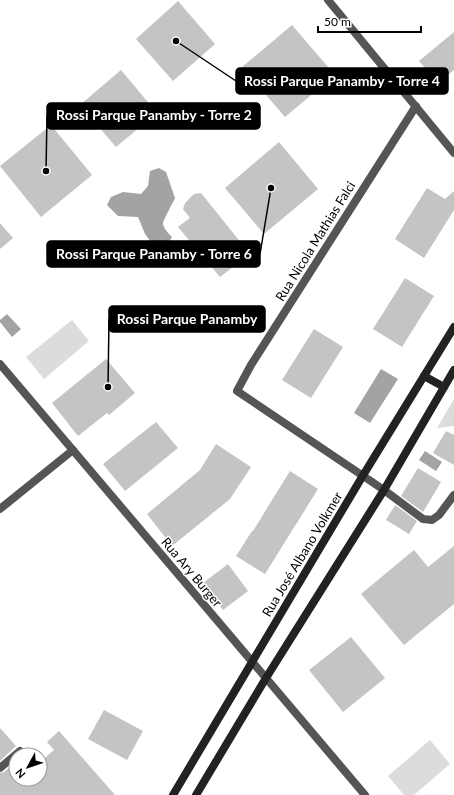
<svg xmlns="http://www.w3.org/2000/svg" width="454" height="795" viewBox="0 0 454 795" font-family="Lato,sans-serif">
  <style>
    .green { fill: #dcdcdc }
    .water { fill: #a3a3a3 }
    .building { fill: #c4c4c4 }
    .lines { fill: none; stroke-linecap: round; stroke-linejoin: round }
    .street { stroke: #555; stroke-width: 8 }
    .secondary { stroke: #222; stroke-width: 8 }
    .labels { text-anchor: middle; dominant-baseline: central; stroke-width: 3; stroke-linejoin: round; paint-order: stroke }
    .street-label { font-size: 13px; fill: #000; stroke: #fff }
    .leader { fill: none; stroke: #000; stroke-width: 1.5 }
    .callout-dot { fill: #000; stroke: #fff; stroke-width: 1.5 }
    .callout { fill: #000; stroke: #000; stroke-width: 1.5 }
    .callout-label { font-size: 14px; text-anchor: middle; font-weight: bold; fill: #fff }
  </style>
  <rect width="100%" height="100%" fill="#fff"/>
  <g class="green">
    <path d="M72 320 89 341 44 379 26 357Z"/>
    <path d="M454 399V426L437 428Z"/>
    <path d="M430 740 450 764 414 795H404L388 776Z"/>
  </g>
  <g class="water">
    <path d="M159 168 166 172 175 198C173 203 163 220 163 224 164 229 169 234 172 237L163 251 157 250 145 234 138 217 118 216 107 205 111 197 123 192 141 194 148 186 150 171Z"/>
    <path d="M7 314 21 329 12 337 0 322V320Z"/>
    <path d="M381 369 398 379 370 423 354 413Z"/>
    <path d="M425 451 442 462 436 471 419 460Z"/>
  </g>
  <g class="building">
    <path d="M178 1 215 44 173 81 136 39Z"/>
    <path d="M292 25 335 75 285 117 242 67Z"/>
    <path d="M454 32V70L438 83 419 61Z"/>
    <path d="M121 70 157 113 116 147 80 105Z"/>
    <path d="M51 125 92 175 41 217 0 166Z"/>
    <path d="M279 142 318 189 264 234 225 188Z"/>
    <path d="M427 188 445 199 454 191V210L424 258 395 239Z"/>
    <path d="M201 193 250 254 220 277 178 227 190 218 183 209 185 203 194 194Z"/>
    <path d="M0 223 13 238 0 249Z"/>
    <path d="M405 278 434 296 402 347 373 329Z"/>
    <path d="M314 329 343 347 311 398 282 380Z"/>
    <path d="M106 359 135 393 109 415 107 413 78 436 52 403Z"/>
    <path d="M156 422 178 448 125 491 103 464Z"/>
    <path d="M446 431 454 435V465L433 453Z"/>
    <path d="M216 444 251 467 230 499 172 546 147 514 200 470Z"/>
    <path d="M418 468 441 482 423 512 401 496Z"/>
    <path d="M290 471 318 489 265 574 236 556 252 531H253Z"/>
    <path d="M395 505 417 521 409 534 386 520Z"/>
    <path d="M454 546V604L404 645 361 594 414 550 428 567Z"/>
    <path d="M228 564 248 591 223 610 203 583Z"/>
    <path d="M351 637 385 678 343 712 309 670Z"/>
    <path d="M104 710 143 731 127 760 88 739Z"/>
    <path d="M0 728 16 746 0 761Z"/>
    <path d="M59 731 115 795H0V773L4 772 16 762V779H40V762L54 750 47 742Z"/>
  </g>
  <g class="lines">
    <g class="street">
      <path d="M328 0 454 153"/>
      <path d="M416 106 251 365 237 391 384 490 423 519 432 520 439 515 454 495"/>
      <path d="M0 364 365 795"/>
      <path d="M0 509 73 450"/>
      <path d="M0 768 20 751"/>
    </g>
    <g class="secondary">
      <path d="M424 376 444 387"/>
      <path d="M173 795 362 477 454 327"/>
      <path d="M196 795 266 678 384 490 454 370"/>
    </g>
  </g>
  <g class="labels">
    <g class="street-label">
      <text transform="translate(315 241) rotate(-58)">Rua Nicola Mathias Falci</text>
      <text transform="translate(302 554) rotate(-59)">Rua José Albano Volkmer</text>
      <text transform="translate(192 572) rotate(50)">Rua Ary Burger</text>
    </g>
  </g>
  <path class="leader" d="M176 41L236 81M46 171L47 116M271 188L260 254M108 387L109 319"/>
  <g class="callout-dot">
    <circle cx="176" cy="41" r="4"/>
    <circle cx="46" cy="171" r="4"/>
    <circle cx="271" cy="188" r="4"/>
    <circle cx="108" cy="387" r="4"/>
  </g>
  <g class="callout">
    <rect x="236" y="68" width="212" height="26" rx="4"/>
    <rect x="47" y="103" width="213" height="26" rx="4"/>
    <rect x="47" y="241" width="213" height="26" rx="4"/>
    <rect x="109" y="306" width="156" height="26" rx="4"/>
  </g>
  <g class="callout-label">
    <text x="342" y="86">Rossi Parque Panamby - Torre 4</text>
    <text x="154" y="120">Rossi Parque Panamby - Torre 2</text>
    <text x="154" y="259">Rossi Parque Panamby - Torre 6</text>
    <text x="187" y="324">Rossi Parque Panamby</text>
  </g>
  <g transform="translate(28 767) rotate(230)"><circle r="19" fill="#ffffff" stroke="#999999"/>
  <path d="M0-3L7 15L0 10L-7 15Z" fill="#000000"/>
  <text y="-6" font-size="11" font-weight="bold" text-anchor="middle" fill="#000000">N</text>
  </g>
  <path d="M318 26v6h103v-6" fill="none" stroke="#000000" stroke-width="2"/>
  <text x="324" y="26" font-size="12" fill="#000000" stroke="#ffffff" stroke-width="3" paint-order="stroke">50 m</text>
</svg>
